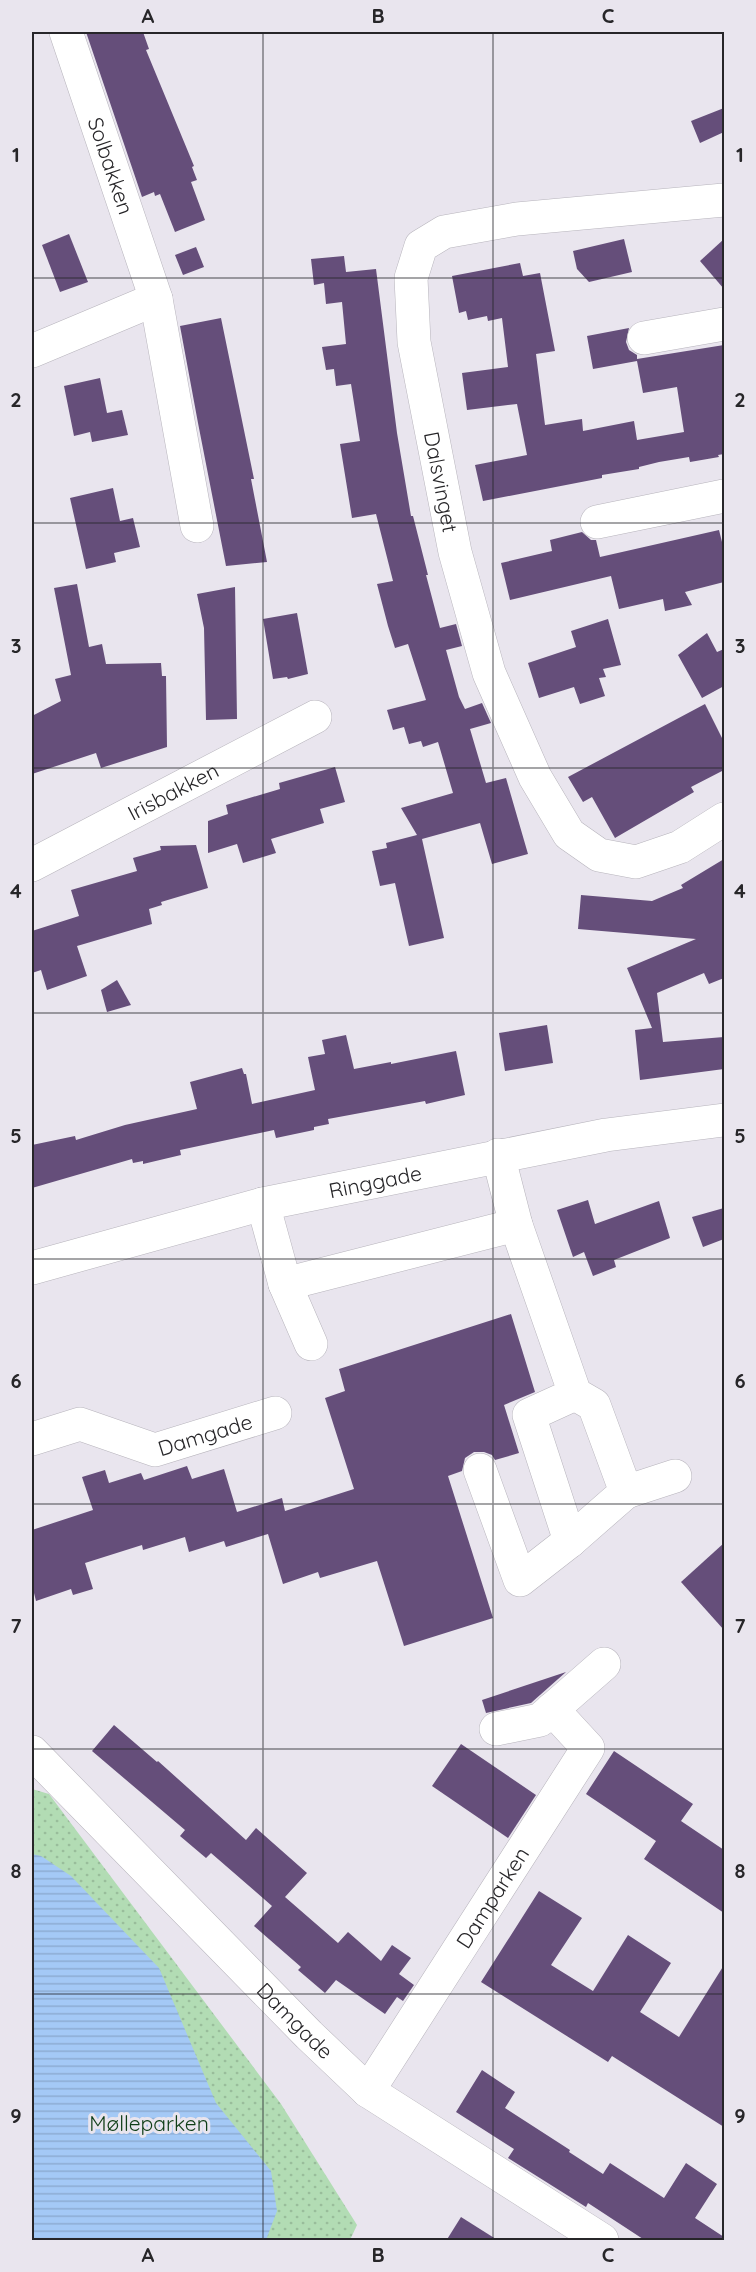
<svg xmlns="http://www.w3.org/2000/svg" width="756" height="2272" viewBox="0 0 756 2272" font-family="Quicksand,sans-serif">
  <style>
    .park { fill: url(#park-dots) }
    .water { fill: url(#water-rules) }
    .building { fill: #654e7a }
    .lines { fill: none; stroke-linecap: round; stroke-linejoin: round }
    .minor-casing { stroke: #b7b4bc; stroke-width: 34 }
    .minor { stroke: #fff; stroke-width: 33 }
    .grid { fill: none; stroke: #272629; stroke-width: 1.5; stroke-opacity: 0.55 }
    .labels { text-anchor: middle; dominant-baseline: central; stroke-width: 6; stroke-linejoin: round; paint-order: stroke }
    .street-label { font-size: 21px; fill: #272629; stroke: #e9e5ee }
    .park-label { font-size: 21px; fill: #0f3e17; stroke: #e9e5ee }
    .neatline { fill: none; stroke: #272629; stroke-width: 2 }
    .grid-label { font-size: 20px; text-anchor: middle; font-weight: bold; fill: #272629 }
  </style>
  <defs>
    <pattern id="park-dots" width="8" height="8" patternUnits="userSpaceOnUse" patternTransform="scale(1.5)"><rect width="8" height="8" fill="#b2dcb4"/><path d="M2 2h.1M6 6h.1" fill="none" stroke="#99bd9b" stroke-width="1.8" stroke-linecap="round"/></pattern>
    <pattern id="water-rules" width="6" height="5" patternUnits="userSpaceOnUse" patternTransform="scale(1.5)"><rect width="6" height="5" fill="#a4c9f6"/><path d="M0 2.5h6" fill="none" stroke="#8dacd3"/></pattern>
  </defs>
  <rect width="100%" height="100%" fill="#e9e5ee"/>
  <path class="park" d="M32 1789 49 1794 281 2104 357 2225 350 2240H32Z"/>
  <path class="water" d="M32 1854 41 1856 71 1876 159 1968 216 2103 271 2171 277 2211 266 2240H32Z"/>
  <g class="building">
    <path d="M86 32H143L149 49 146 50 194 166 192 167 197 180 191 182 205 220 175 232 160 194 155 196 154 192 142 197Z"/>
    <path d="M724 108V132L700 143 691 121Z"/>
    <path d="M69 234 88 282 60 292 42 245Z"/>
    <path d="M624 239 632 272 589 282 577 269 573 251Z"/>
    <path d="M724 239V289L700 261Z"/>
    <path d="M196 247 204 267 183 275 175 255Z"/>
    <path d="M344 256 346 272 376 269 397 433 411 516H413L428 575H426L440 628 456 624 462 646 446 650 459 697 465 709 482 703 491 723 470 729 486 783 506 778 528 854 492 864 480 823 422 839 444 938 409 946 395 883 380 886 372 851 387 848 386 843 417 835 401 808 453 793 438 742 423 747 421 741 409 744 404 727 393 730 387 710 426 700 408 644 395 648 388 626 377 584 393 581 376 514 352 518 340 444 360 441 351 384 336 386 334 369 326 370 322 347 346 344 342 302 326 304 324 283 314 285 311 259Z"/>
    <path d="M520 263 523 276 540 273 555 351 536 354 545 425 582 419 583 431 634 421 637 440 684 432 677 387 643 393 637 361 593 369 587 336 629 328 626 342 629 350 637 355V359L724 345V454L718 455 719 457 690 462 689 457 659 462 639 467V469L602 475V478L483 501 475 465 527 455 517 404 467 410 462 373 508 367 502 318 488 321 487 316 468 320 466 311 459 313 452 276Z"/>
    <path d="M221 318 254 479H251L267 562 226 566 198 423 180 326Z"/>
    <path d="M100 378 107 413 122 410 128 435 92 442 90 432 74 436 64 386Z"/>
    <path d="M113 488 120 521 133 518 140 547 114 553 116 562 86 569 70 498Z"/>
    <path d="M719 530 724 550V582L685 592 692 605 665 611 663 599 619 609 611 576 510 600 501 563 552 551 550 540 582 532 591 540H596L600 557Z"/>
    <path d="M77 584 89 647 102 644 106 664 161 663 162 676H166L167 747 101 768 96 753 32 774V716L61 701 55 679 71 675 54 588Z"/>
    <path d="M235 587 237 719 206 720 204 628 197 594Z"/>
    <path d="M297 613 308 674 288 679 287 677 273 679 263 619Z"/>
    <path d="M608 619 621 665 603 669 606 677 599 678 605 696 580 704 574 687 539 698 528 663 576 647 571 631Z"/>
    <path d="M707 633 717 652 724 649V686L702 698 678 655Z"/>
    <path d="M705 704 724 742V770L691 787 694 792 615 838 592 797 583 802 568 777Z"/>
    <path d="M335 767 345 802 320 809 324 823 271 839 276 853 243 863 237 844 208 853V821L228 814 226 805 280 789 279 783Z"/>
    <path d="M196 845 208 888 161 902 162 905 149 909 152 924 77 946 87 976 47 990 41 970 32 973V931L79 916 71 890 137 871 133 858 161 850 160 846Z"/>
    <path d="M724 859V978L709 984 704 973 657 993 663 1042 724 1037V1069L640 1080 635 1030 652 1028 627 968 696 939 578 929 581 895 652 901 683 888 681 885Z"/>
    <path d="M117 980 131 1005 107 1012 101 990Z"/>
    <path d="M547 1025 553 1063 505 1071 499 1033Z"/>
    <path d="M346 1035 354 1069 391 1062V1064L456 1051 465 1095 426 1104 425 1101 328 1119 329 1124 314 1127V1130L276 1138 274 1130 180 1150 181 1155 143 1164V1161L133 1163 132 1159 32 1188V1145L75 1136 76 1140 125 1125 197 1109 190 1082 242 1068 244 1074H246L252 1104 315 1090 308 1057 325 1054 322 1040Z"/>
    <path d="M588 1200 595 1224 659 1201 670 1238 614 1260 616 1267 593 1276 584 1252 573 1257 557 1210Z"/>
    <path d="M724 1208V1239L703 1247 692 1217Z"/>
    <path d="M511 1314 535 1392 504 1405 519 1453 495 1460 492 1455 484 1452H474L465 1458 462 1471 448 1476 493 1618 404 1646 377 1561 320 1578 318 1572 283 1584 268 1534 226 1547 224 1541 189 1552 185 1537 143 1550 142 1545 85 1563 93 1589 73 1595 71 1589 36 1601 32 1585V1530L93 1510 82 1477 105 1470 109 1483 141 1473 144 1480 187 1466 192 1479 224 1469 237 1512 282 1498 285 1511 354 1489 325 1398 345 1391 339 1369Z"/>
    <path d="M724 1543V1630L681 1582Z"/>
    <path d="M566 1672 531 1703 486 1713 482 1700Z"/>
    <path d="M114 1725 157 1762 158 1761 246 1840 256 1828 307 1873 285 1897 338 1943 348 1932 381 1961 392 1945 411 1958 399 1974 414 1985 403 2001 397 1997 385 2014 336 1980 325 1993 298 1970 301 1967 254 1926 272 1906 211 1853 206 1858 180 1836 185 1830 92 1751Z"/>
    <path d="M461 1744 536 1795 508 1838 432 1786Z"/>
    <path d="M614 1751 693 1804 681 1821 724 1850V1913L644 1859 656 1841 586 1794Z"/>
    <path d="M539 1891 582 1918 551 1965 593 1991 628 1935 671 1963 640 2012 679 2037 724 1965V2127L612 2056 608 2062 481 1982Z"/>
    <path d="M482 2070 515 2092 505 2108 570 2150 569 2152 603 2174 610 2163 664 2198 686 2163 717 2184 695 2218 724 2237V2241H646L588 2203 586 2207 508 2158 514 2149 456 2112Z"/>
    <path d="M461 2217 499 2241H446Z"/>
  </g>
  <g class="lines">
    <g class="minor-casing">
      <g id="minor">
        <path id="s1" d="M66 32 156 299 197 526"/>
        <path id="s2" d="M724 200 517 219 444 232 421 246 411 278 414 342 455 552 489 673 535 777 569 834 599 855 636 862 680 847 724 819"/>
        <path d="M644 338 724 324"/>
        <path d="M32 351 156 299"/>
        <path d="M597 522 724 496"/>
        <path id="s3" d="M32 865 315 717"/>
        <path d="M498 1155 516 1225 575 1394 529 1415 570 1541 626 1492 594 1405 575 1394"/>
        <path d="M263 1204 285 1284 311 1344"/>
        <path id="s4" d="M32 1268 263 1204 606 1135 724 1120"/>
        <path d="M285 1284 516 1225"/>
        <path id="s5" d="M32 1439 80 1424 155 1450 275 1413"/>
        <path d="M480 1470 520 1580 570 1541"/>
        <path d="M626 1492 675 1476"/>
        <path d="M496 1729 540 1720 604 1664"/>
        <path id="s6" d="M32 1752 309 2035 368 2091 602 2240"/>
        <path id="s7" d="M368 2091 588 1748 552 1709"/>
      </g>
    </g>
    <use href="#minor" class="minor"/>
  </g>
  <path class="grid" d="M263 32V2240M493 32V2240M32 278H724M32 523H724M32 768H724M32 1013H724M32 1259H724M32 1504H724M32 1749H724M32 1994H724"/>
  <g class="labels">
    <g class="street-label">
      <text stroke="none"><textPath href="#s1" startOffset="141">Solbakken</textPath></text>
      <text stroke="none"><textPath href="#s2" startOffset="549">Dalsvinget</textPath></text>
      <text stroke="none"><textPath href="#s3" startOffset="159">Irisbakken</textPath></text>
      <text stroke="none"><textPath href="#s4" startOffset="354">Ringgade</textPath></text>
      <text stroke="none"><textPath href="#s5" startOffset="182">Damgade</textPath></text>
      <text stroke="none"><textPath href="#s7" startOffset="230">Damparken</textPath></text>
      <text stroke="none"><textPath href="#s6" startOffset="376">Damgade</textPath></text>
    </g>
    <g class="park-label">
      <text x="149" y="2123">Mølleparken</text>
    </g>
  </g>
  <rect width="756" height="2272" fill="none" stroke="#e9e5ee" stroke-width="66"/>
  <rect x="33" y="33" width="690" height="2206" class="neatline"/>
  <g class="grid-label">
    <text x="148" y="23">A</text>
    <text x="378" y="23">B</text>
    <text x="608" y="23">C</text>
    <text x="16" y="162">1</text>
    <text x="740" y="162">1</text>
    <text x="16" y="407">2</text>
    <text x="740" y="407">2</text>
    <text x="16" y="653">3</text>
    <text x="740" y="653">3</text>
    <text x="16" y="898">4</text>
    <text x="740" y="898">4</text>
    <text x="16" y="1143">5</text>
    <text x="740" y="1143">5</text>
    <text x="16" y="1388">6</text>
    <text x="740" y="1388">6</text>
    <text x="16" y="1633">7</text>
    <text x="740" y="1633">7</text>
    <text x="16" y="1878">8</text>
    <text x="740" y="1878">8</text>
    <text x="16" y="2123">9</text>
    <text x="740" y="2123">9</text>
    <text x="148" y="2262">A</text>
    <text x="378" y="2262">B</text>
    <text x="608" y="2262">C</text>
  </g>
</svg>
